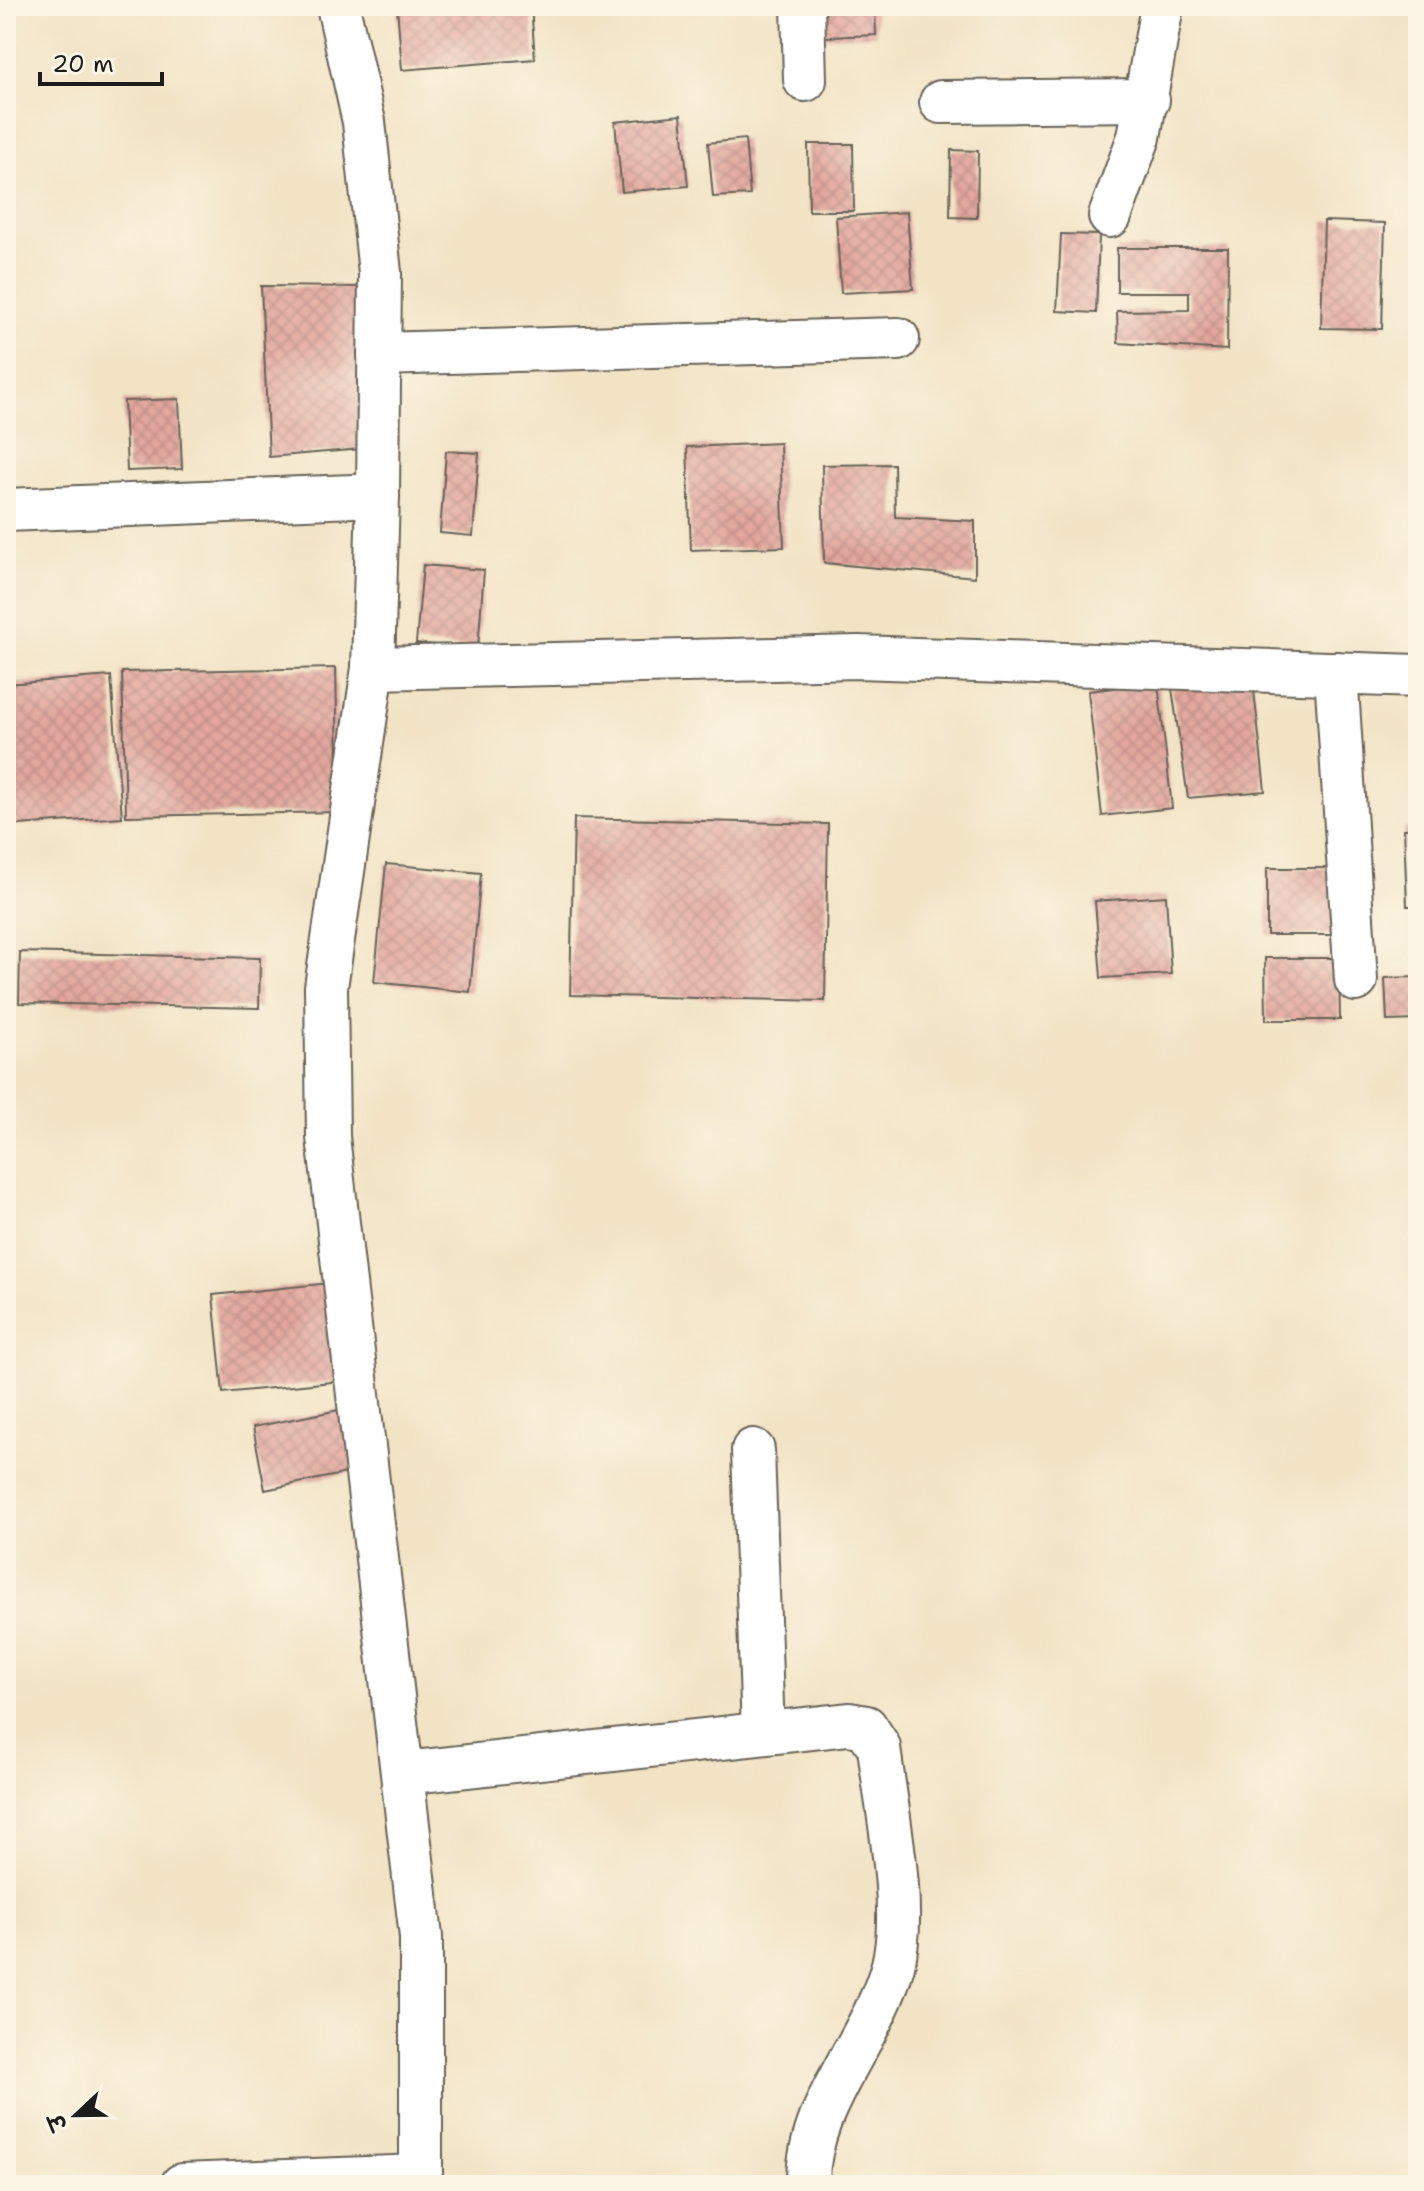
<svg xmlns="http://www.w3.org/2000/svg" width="1424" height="2191" viewBox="0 0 1424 2191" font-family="'Shantell Sans','Playpen Sans Deva',sans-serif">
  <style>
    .building { fill: url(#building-cross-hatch) }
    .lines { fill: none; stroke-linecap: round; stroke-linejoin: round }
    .minor-casing { stroke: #676257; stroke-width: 46 }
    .minor { stroke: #fff; stroke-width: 42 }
  </style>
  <defs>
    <pattern id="building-cross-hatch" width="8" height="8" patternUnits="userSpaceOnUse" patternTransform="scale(2)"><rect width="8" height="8" fill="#e2a79e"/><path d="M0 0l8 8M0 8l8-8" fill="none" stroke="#c18f88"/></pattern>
  </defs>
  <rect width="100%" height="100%" fill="#fcf5e5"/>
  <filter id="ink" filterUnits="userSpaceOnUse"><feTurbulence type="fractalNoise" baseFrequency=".0125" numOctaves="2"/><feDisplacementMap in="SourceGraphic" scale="16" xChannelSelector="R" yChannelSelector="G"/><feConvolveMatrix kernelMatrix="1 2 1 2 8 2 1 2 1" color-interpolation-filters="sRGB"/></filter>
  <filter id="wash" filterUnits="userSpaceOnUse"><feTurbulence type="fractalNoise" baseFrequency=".006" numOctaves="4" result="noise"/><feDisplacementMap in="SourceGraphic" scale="32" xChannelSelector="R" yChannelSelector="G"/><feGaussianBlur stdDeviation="1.8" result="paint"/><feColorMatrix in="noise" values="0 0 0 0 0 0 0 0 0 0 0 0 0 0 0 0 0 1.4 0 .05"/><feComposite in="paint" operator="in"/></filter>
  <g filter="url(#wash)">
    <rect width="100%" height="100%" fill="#f2e3c5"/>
    <g id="blocks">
      <g class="building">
        <path d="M397 6H531L535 59 402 70Z"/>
        <path d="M824 6H875L876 35 825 37Z"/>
        <path d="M681 115 688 186 622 192 615 122Z"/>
        <path d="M745 139 750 195 713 197 708 143Z"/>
        <path d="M808 144H853L854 211H809Z"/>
        <path d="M951 150 978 151 977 218 950 217Z"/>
        <path d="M907 212 913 289 841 293 836 217Z"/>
        <path d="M1324 221 1385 223 1382 329 1321 328Z"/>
        <path d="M1061 234 1099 235 1096 313 1057 311Z"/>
        <path d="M1117 248H1228L1227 350 1118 343 1117 311 1189 310V292H1117Z"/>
        <path d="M261 286 360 287 362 449 269 457Z"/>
        <path d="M179 399 182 469 127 471 124 401Z"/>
        <path d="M780 443 784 547 691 550 687 447Z"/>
        <path d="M446 451 479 453 473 536 440 533Z"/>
        <path d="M894 464 895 517 975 521V577L824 563 822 465Z"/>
        <path d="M423 565 484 570 478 649 416 643Z"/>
        <path d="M336 668 339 812 126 816 122 672Z"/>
        <path d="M1252 672 1265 791 1188 798 1170 675Z"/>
        <path d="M111 676 122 817 6 826V684Z"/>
        <path d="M1158 683 1172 808 1102 816 1088 691Z"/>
        <path d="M574 818 828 824 825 1001 570 995Z"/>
        <path d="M1418 828V906H1407L1404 829Z"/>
        <path d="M386 864 481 873 470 992 374 982Z"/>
        <path d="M1267 868H1337L1338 935H1267Z"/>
        <path d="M1166 896 1171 974 1101 978 1095 901Z"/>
        <path d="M20 952 260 958 259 1008 19 1003Z"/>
        <path d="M1265 958H1339L1340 1020H1266Z"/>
        <path d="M1418 977V1020L1387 1021 1385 978Z"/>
        <path d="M340 1282 351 1380 223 1393 213 1295Z"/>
        <path d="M349 1408 361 1470 265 1490 253 1427Z"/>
      </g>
    </g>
  </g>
  <g filter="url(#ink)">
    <use href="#blocks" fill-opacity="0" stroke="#676257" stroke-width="2"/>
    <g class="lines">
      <g class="minor-casing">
        <g id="minor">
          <path d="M338 6 364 122 380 273 378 495 373 668 326 987 328 1137 421 1937V2185"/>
          <path d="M803 6 805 80"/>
          <path d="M941 102 1148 100"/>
          <path d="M1110 216 1139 137 1162 6"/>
          <path d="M379 354 898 339"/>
          <path d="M6 510 378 495"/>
          <path d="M373 668 858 657 1418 676"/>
          <path d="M1336 673 1356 980"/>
          <path d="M753 1450 763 1733"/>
          <path d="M404 1773 849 1724 866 1727 879 1747C886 1809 908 1906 893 1965 873 2041 806 2105 808 2185"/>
          <path d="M182 2185 421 2176"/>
        </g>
      </g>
      <use href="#minor" class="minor"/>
    </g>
  </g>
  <rect width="1424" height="2191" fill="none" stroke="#fcf5e5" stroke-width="32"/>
  <g transform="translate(76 2115) rotate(248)" stroke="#fcf5e5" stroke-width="6" paint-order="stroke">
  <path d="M0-6L14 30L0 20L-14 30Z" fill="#1c1c1c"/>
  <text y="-12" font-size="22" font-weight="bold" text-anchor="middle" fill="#1c1c1c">उ</text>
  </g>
  <path d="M40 72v12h122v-12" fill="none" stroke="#1c1c1c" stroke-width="4"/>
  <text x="52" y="72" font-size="24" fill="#1c1c1c" stroke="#fcf5e5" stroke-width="6" paint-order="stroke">20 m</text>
</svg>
